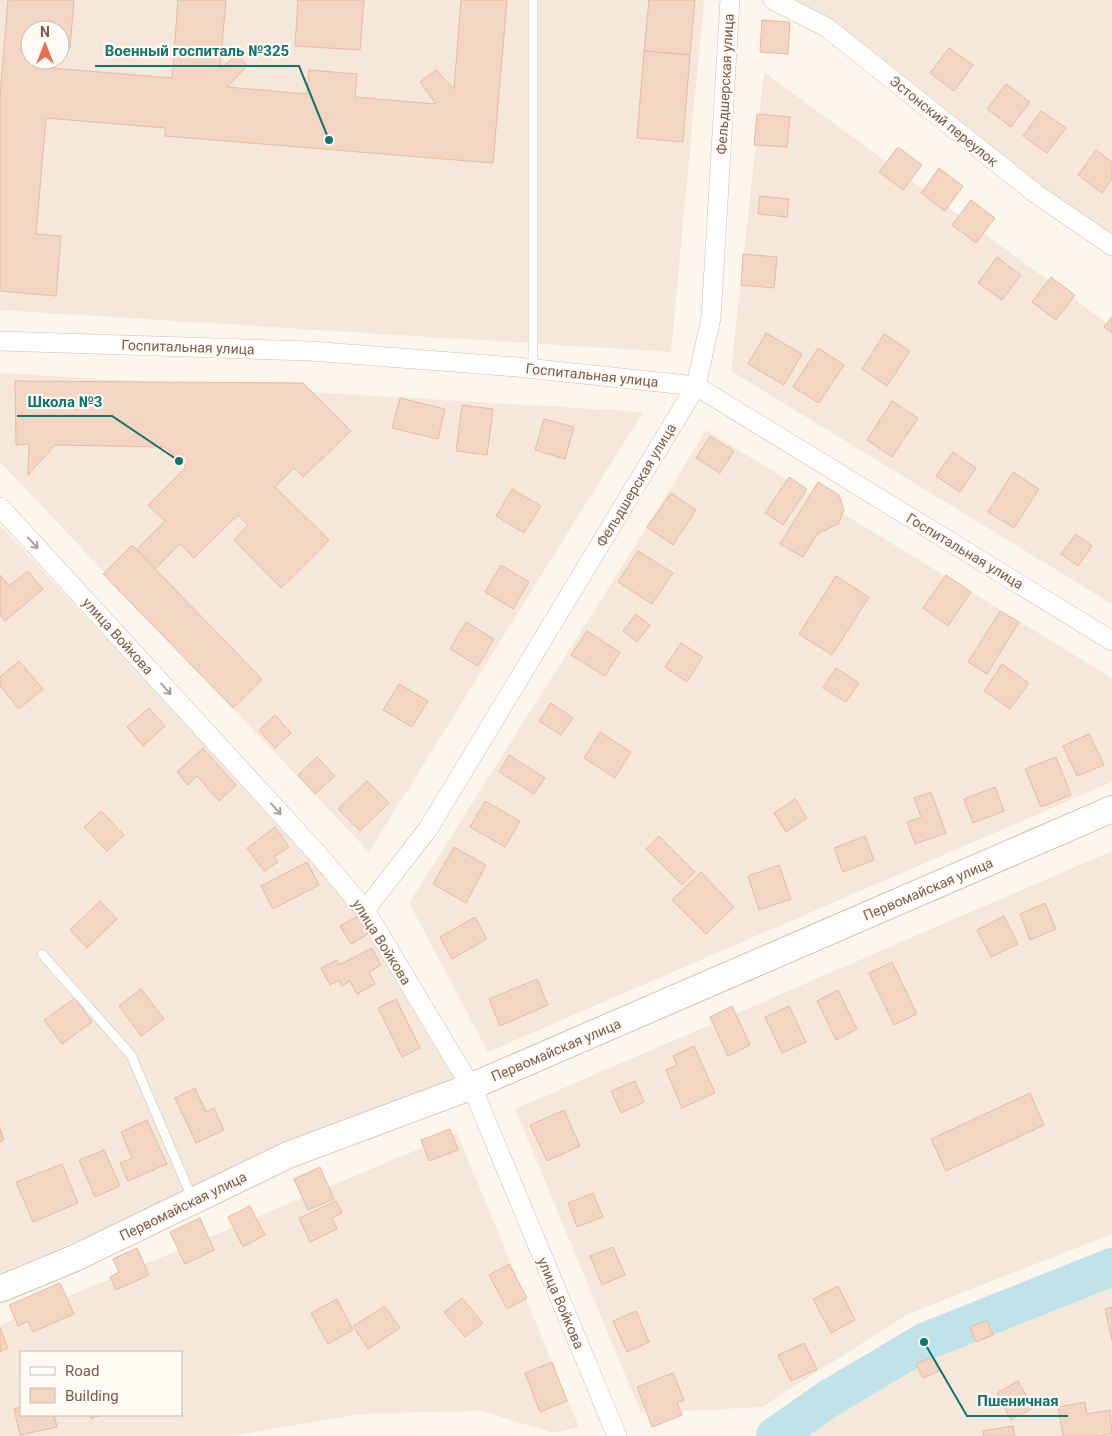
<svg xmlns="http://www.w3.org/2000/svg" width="1112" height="1436" viewBox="0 0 1112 1436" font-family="Roboto,sans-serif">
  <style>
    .residential { fill: #f5e8da; fill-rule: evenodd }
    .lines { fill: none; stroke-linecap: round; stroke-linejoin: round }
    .river { stroke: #bfe3e8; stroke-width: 38 }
    .building { fill: #f3d5c3; stroke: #e6bba3 }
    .lane-casing { stroke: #d1beb0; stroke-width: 10 }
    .street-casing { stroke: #d1beb0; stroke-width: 20 }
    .secondary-casing { stroke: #d6c0b0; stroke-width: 28 }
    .lane { stroke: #fff; stroke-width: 9 }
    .street { stroke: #fff; stroke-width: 19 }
    .secondary { stroke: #fff; stroke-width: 26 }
    .oneway { stroke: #af9d94 }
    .labels { text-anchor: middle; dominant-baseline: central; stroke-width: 4.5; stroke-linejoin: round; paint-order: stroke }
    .street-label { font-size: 14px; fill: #7a5c4d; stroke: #fffaf3 }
    .leader { fill: none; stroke: #0f766e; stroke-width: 2 }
    .callout-dot { fill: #0f766e; stroke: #fffaf3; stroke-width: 2 }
    .callout-label { font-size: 15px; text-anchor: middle; font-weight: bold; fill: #0f766e; stroke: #fffaf3; stroke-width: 4.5; stroke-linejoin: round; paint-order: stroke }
  </style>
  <rect width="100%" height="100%" fill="#fdf6ec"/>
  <g class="residential">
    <path d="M0 0H704L671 352 0 310ZM30 30H60V60H30Z"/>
    <path d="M772 0H1112V248Z"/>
    <path d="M764 72 1112 327V604L731 371Z"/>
    <path d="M0 373 643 412 369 852 0 462Z"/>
    <path d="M706 430 1112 678V782L488 1052 409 903 647 527Z"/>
    <path d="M0 525 357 906 457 1084 0 1273Z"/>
    <path d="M1112 851V1234L908 1314 762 1407 641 1413 515 1109Z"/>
    <path d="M457 1133 579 1427 553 1433 482 1411 360 1414 232 1436H0V1325ZM21 1352H181V1415H21Z"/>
    <path d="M1112 1278V1436H787L915 1356Z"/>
  </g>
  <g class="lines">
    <path class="river" d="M775 1436 828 1399 924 1342 1112 1267"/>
  </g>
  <g class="building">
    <path d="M8 0H74L70 48 60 47V30H30V60H51V68L172 78 178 0H226L220 68 238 55 247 66 227 87 307 94 309 70 357 74 355 97 436 104 420 82 436 70 454 89 461 0H507L493 163 165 136V128L46 118 36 234 61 236 56 296 0 291V96Z"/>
    <path d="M298 0H364L360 50 295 46Z"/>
    <path d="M649 0H695L690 55 644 51Z"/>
    <path d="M762 20 790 22 788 54 760 52Z"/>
    <path d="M949 48 973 65 954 91 930 73Z"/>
    <path d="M644 51 690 55 683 142 637 138Z"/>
    <path d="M1006 84 1030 102 1011 127 987 109Z"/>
    <path d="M1041 111 1066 128 1047 153 1023 136Z"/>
    <path d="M757 114 790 117 787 147 754 145Z"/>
    <path d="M898 147 922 165 903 190 879 172Z"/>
    <path d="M1096 150 1112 162V179L1102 193 1078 175Z"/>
    <path d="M939 168 963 186 945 211 921 193Z"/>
    <path d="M760 196 789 199 787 217 758 214Z"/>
    <path d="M971 200 995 218 976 243 952 225Z"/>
    <path d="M743 254 777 257 774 288 741 285Z"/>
    <path d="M997 257 1021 275 1002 300 978 283Z"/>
    <path d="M1051 277 1075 295 1056 320 1032 302Z"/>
    <path d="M1112 317V333L1104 327Z"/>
    <path d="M766 333 802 354 784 385 748 364Z"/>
    <path d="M884 334 910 351 887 386 862 369Z"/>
    <path d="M818 348 844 365 819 403 793 387Z"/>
    <path d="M15 381 303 383 351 431 303 477 294 468 275 487 329 540 281 588 234 540 248 525 238 515 194 558 180 544 155 569 136 550 165 521 148 505 186 467 165 447 55 445 28 475 29 444 16 445Z"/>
    <path d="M400 398 445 409 438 439 392 428Z"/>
    <path d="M892 401 918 418 892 457 867 440Z"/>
    <path d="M462 405 493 409 487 455 456 451Z"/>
    <path d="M544 419 574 427 565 459 535 450Z"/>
    <path d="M710 436 734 451 720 473 696 458Z"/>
    <path d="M953 452 976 468 960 492 936 476Z"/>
    <path d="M1013 472 1039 489 1014 528 988 512Z"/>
    <path d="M789 477 807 489 783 525 765 513Z"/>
    <path d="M818 482 839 495 844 510 838 524 817 534 803 557 780 544Z"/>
    <path d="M512 489 541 506 524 533 496 516Z"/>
    <path d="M671 493 696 510 673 545 647 527Z"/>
    <path d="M1076 534 1092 546 1078 566 1061 554Z"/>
    <path d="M132 545 262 679 233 708 103 574Z"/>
    <path d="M638 551 673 573 652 604 618 582Z"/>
    <path d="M501 565 529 582 513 609 485 592Z"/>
    <path d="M28 571 43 589 5 621 0 615V575L9 586Z"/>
    <path d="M946 575 971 592 948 626 923 608Z"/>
    <path d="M836 576 869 597 832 655 799 634Z"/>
    <path d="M1000 611 1019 622 987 674 968 662Z"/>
    <path d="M636 614 650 625 637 642 623 631Z"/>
    <path d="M466 622 494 639 478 666 450 649Z"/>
    <path d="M587 631 620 652 605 676 571 655Z"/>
    <path d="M681 643 703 657 687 682 665 667Z"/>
    <path d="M19 661 43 689 19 709 0 686V677Z"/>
    <path d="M1002 664 1029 683 1010 709 984 691Z"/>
    <path d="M836 668 859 683 846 702 823 688Z"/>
    <path d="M399 684 428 701 412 727 383 710Z"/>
    <path d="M551 703 573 718 561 735 539 721Z"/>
    <path d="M149 708 165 726 143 746 127 727Z"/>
    <path d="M275 715 291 733 275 748 259 730Z"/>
    <path d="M600 732 631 752 615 778 584 758Z"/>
    <path d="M1089 734 1104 765 1077 776 1063 746Z"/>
    <path d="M203 748 236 785 219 801 197 776 188 785 177 772Z"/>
    <path d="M509 755 545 778 534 794 499 772Z"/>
    <path d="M317 757 335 776 315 794 298 775Z"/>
    <path d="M1056 757 1071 795 1041 807 1025 769Z"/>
    <path d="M367 781 389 803 360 831 338 809Z"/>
    <path d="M995 787 1004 811 973 823 964 799Z"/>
    <path d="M931 792 946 833 915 844 907 822 921 817 914 798Z"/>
    <path d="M795 799 807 818 786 832 774 813Z"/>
    <path d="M485 801 520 821 505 847 470 827Z"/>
    <path d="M101 811 124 835 107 851 84 827Z"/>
    <path d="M275 827 289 847 274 857 278 862 264 871 247 848Z"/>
    <path d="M659 836 695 872 682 885 646 849Z"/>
    <path d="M865 836 874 860 843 872 834 848Z"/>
    <path d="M454 847 486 865 466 903 433 884Z"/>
    <path d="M307 862 319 885 273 909 261 886Z"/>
    <path d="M779 865 791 899 759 910 748 876Z"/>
    <path d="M701 872 734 907 706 934 672 900Z"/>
    <path d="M100 901 117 919 87 948 70 930Z"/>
    <path d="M1045 903 1056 929 1030 940 1020 914Z"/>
    <path d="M358 916 368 934 351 944 340 926Z"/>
    <path d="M1004 916 1018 944 991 957 977 930Z"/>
    <path d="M475 917 487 939 452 959 440 937Z"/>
    <path d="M372 948 381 965 369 972 375 984 357 994 350 981 342 986 339 980 330 985 321 968 337 960 339 965Z"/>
    <path d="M892 962 917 1014 894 1025 869 973Z"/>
    <path d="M537 979 548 1005 500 1026 489 999Z"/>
    <path d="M141 989 164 1019 141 1036 119 1006Z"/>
    <path d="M838 990 857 1029 836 1040 817 1001Z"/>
    <path d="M75 998 92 1022 62 1044 44 1020Z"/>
    <path d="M396 999 420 1048 402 1057 378 1008Z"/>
    <path d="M732 1006 750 1045 728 1056 710 1017Z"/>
    <path d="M789 1006 806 1042 782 1053 765 1017Z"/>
    <path d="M694 1046 715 1093 682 1108 666 1070 677 1065 673 1056Z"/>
    <path d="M635 1081 644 1102 621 1113 611 1091Z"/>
    <path d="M195 1088 206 1112 214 1108 224 1130 196 1143 175 1098Z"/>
    <path d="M1030 1093 1044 1125 946 1171 931 1139Z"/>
    <path d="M564 1110 580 1146 547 1161 530 1125Z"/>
    <path d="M147 1120 167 1164 128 1181 120 1163 132 1158 121 1132Z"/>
    <path d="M0 1129 4 1140 0 1142Z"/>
    <path d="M450 1129 458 1150 429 1161 421 1140Z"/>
    <path d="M104 1150 120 1186 95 1197 79 1160Z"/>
    <path d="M62 1164 78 1203 33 1222 16 1182Z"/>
    <path d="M320 1167 334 1199 308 1210 294 1179Z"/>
    <path d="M593 1193 603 1217 577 1227 568 1203Z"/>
    <path d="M336 1201 342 1213 332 1218 337 1229 310 1242 299 1218Z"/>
    <path d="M250 1206 265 1235 243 1247 228 1217Z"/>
    <path d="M200 1218 214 1250 185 1264 170 1232Z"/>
    <path d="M613 1247 625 1275 602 1285 590 1256Z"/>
    <path d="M137 1248 149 1275 116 1290 110 1277 119 1272 113 1259Z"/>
    <path d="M509 1264 527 1298 507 1309 489 1275Z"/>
    <path d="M60 1283 74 1314 33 1332 28 1321 18 1326 9 1305Z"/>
    <path d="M838 1286 855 1320 831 1333 813 1299Z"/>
    <path d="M462 1298 483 1323 465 1337 444 1312Z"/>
    <path d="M337 1299 353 1330 328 1344 311 1313Z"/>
    <path d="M385 1306 400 1328 368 1349 353 1326Z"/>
    <path d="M1112 1307V1340L1105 1309Z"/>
    <path d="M636 1311 649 1342 627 1352 613 1321Z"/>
    <path d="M987 1320 993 1335 976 1342 970 1327Z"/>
    <path d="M0 1328 8 1348 0 1352Z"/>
    <path d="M804 1343 817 1369 791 1381 778 1355Z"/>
    <path d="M933 1357 939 1371 923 1378 916 1364Z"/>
    <path d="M552 1362 567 1401 540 1412 525 1373Z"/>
    <path d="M673 1373 684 1400 677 1403 682 1415 652 1427 637 1387Z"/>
    <path d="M1018 1381 1033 1408 1011 1420 997 1393Z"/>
    <path d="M1085 1402 1087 1414 1110 1410 1112 1434 1101 1436H1063L1058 1407Z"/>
    <path d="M21 1407V1415H54L57 1427 20 1435 14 1409Z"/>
    <path d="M89 1415H100L91 1419Z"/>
    <path d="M1013 1426 1015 1436H984L983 1431Z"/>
  </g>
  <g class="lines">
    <g class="lane-casing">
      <g id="lane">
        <path d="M533 369V0"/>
        <path d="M42 954 131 1055 192 1198"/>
      </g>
    </g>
    <g class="street-casing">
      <g id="street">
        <path d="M773 0 826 27 1035 193 1112 246"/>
        <path d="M0 341 310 351 517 367 696 386 1112 641"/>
        <path d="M0 507 316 852 365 910 474 1092 617 1436"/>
        <path d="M365 910 428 829 696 386 711 318 730 0"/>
      </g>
    </g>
    <g class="secondary-casing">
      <path id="secondary" d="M0 1289 75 1258 288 1155 470 1087 1112 809"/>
    </g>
    <use href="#lane" class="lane"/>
    <use href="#street" class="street"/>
    <use href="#secondary" class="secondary"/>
  </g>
  <defs><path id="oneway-shaft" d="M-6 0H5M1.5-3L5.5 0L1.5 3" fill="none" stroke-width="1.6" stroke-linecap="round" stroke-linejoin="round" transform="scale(1.25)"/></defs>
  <g class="oneway">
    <use href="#oneway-shaft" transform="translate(33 543) rotate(48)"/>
    <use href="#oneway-shaft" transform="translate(166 689) rotate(48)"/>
    <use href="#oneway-shaft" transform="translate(276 809) rotate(48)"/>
  </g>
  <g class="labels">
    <g class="street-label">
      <text transform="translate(725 84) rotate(-87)">Фельдшерская улица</text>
      <text transform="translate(944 121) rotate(39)">Эстонский переулок</text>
      <text transform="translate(188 347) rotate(2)">Госпитальная улица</text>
      <text transform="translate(592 375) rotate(6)">Госпитальная улица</text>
      <text transform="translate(636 485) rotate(-59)">Фельдшерская улица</text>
      <text transform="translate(965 551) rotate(31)">Госпитальная улица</text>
      <text transform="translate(118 636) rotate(48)">улица Войкова</text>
      <text transform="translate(928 889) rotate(-23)">Первомайская улица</text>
      <text transform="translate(382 942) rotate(58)">улица Войкова</text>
      <text transform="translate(556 1050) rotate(-23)">Первомайская улица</text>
      <text transform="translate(183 1206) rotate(-26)">Первомайская улица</text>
      <text transform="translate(561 1303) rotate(67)">улица Войкова</text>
    </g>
  </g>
  <path class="leader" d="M329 140L299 66H95M179 461L112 416H17M924 1342L967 1416H1068"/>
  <g class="callout-dot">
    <circle cx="329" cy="140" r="5"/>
    <circle cx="179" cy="461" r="5"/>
    <circle cx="924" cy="1342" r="5"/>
  </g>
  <g class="callout-label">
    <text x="197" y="56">Военный госпиталь №325</text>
    <text x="65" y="407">Школа №3</text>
    <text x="1018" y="1406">Пшеничная</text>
  </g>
  <rect x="20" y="1351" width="162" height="65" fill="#fffaf3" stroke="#cabbb1"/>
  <rect x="30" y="1367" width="25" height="8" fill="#ffffff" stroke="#cabbb1"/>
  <text x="65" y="1376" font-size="15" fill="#7a5c4d">Road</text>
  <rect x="30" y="1388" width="25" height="15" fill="#f3d5c3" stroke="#cabbb1"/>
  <text x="65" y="1401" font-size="15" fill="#7a5c4d">Building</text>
  <g transform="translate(45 45)"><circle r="24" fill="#fffaf3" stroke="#cabbb1"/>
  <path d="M0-4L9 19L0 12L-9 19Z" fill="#e76f51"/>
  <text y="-8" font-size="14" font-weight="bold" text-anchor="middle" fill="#7a5c4d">N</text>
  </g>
</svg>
